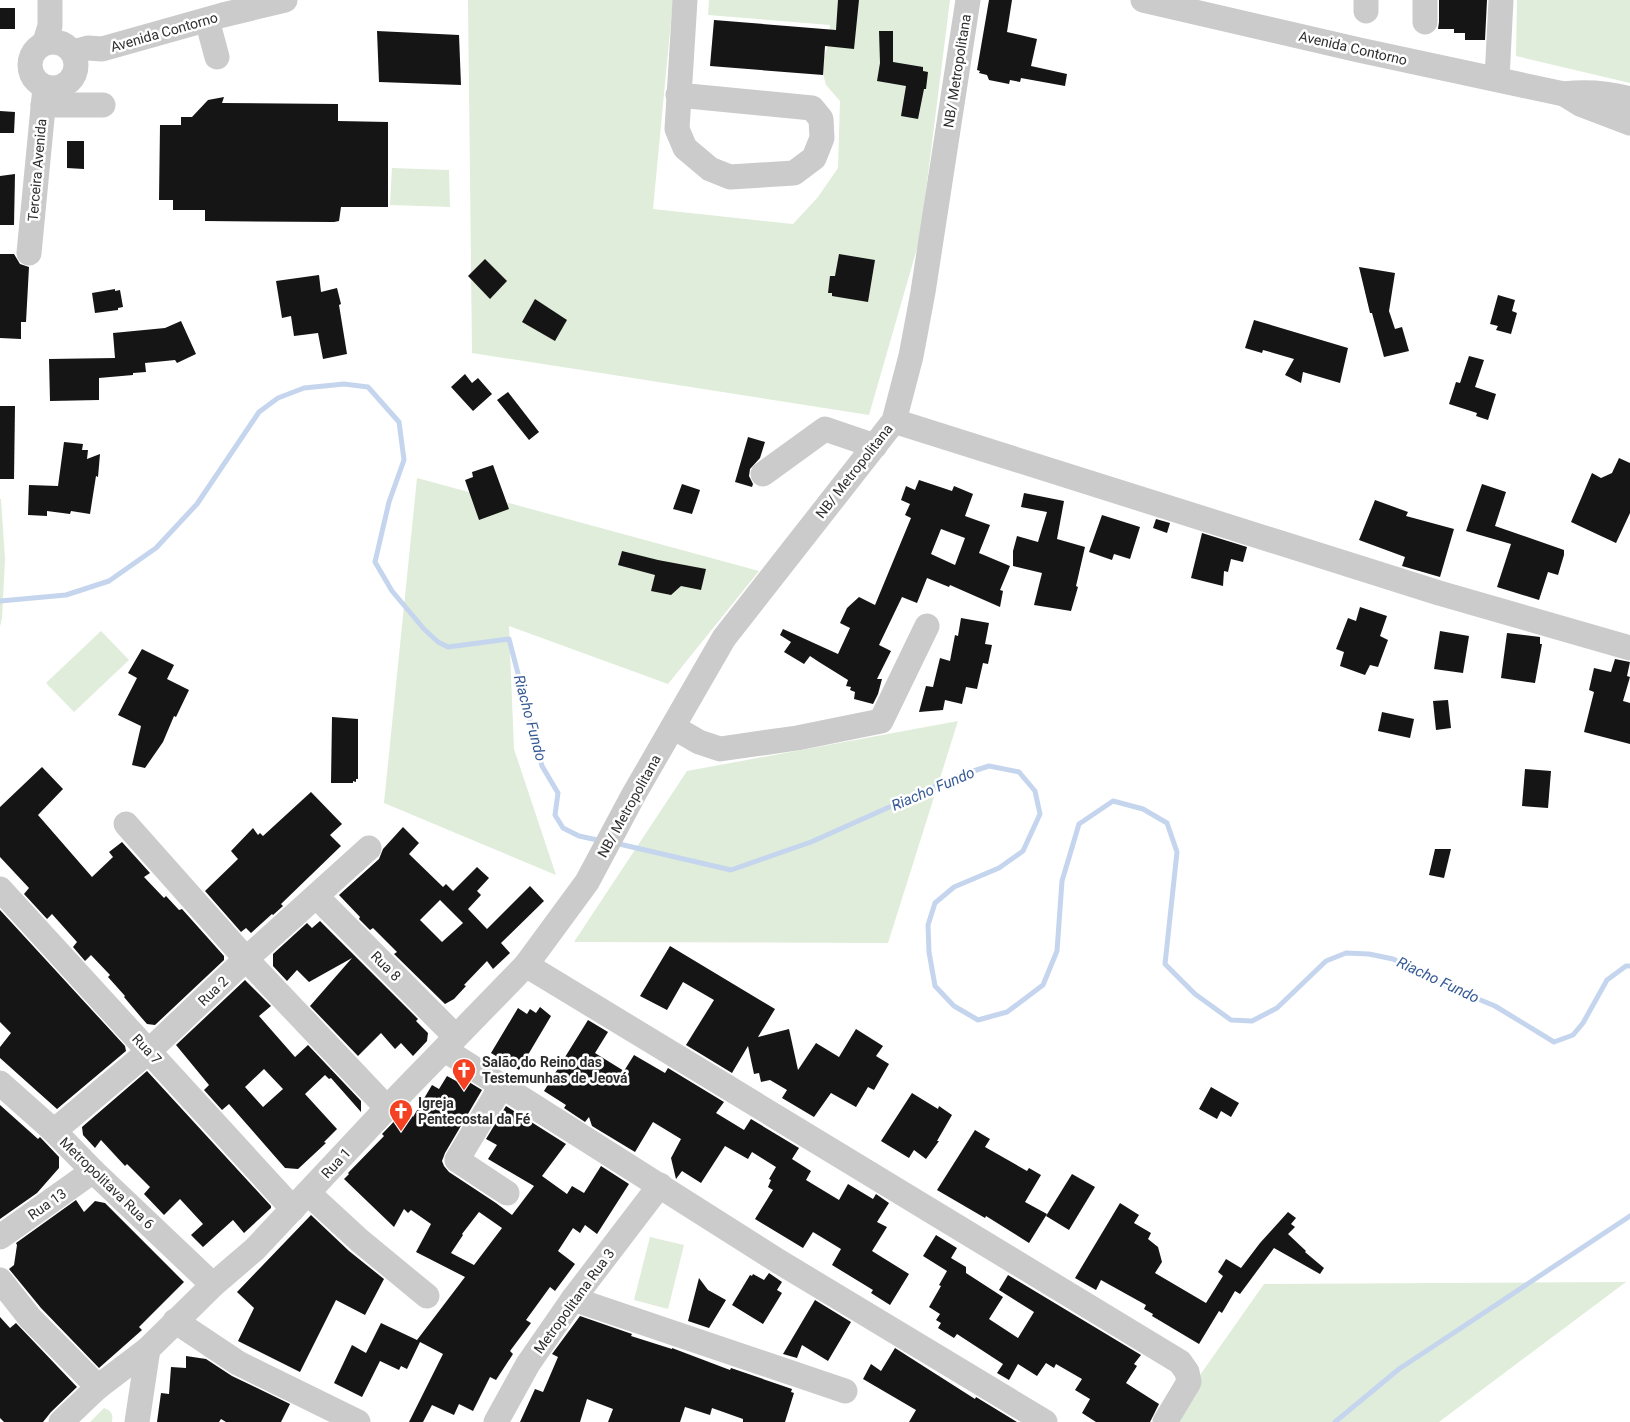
<svg xmlns="http://www.w3.org/2000/svg" width="1630" height="1422" viewBox="0 0 1630 1422" font-family="Roboto,sans-serif">
  <style>
    .green { fill: #e0edda }
    .lines { fill: none; stroke-linecap: round; stroke-linejoin: round }
    .stream { stroke: #c5d5ee; stroke-width: 5 }
    .building { fill: #151515; fill-rule: evenodd }
    .minor { stroke: #cbcbcb; stroke-width: 25 }
    .labels { text-anchor: middle; dominant-baseline: central; stroke-width: 5; stroke-linejoin: round; paint-order: stroke }
    .street-label { font-size: 14px; fill: #2e2e2e; stroke: #fff }
    .poi-label { font-size: 14px; font-weight: bold; fill: #2e2e2e; stroke: #fff; text-anchor: start }
    .water-label { font-size: 15px; font-style: italic; fill: #365b96; stroke: #fff }
  </style>
  <rect width="100%" height="100%" fill="#fff"/>
  <g class="green">
    <path d="M468 0H673L653 209 793 224 818 197 838 168 840 101 826 85 821 67 828 45 830 25 708 15 709 0H950L920 238 869 415 472 353Z"/>
    <path d="M1517 0H1630V83L1516 56Z"/>
    <path d="M392 168 449 170 450 207 390 205Z"/>
    <path d="M417 478 759 571 668 684 509 626 514 749 556 875 384 803Z"/>
    <path d="M0 499H1L5 559 2 618 0 627Z"/>
    <path d="M101 631 129 660 74 712 46 683Z"/>
    <path d="M958 721 888 943 574 942 687 771Z"/>
    <path d="M650 1237 684 1245 668 1309 634 1300Z"/>
    <path d="M1626 1282 1439 1422H1167L1264 1284Z"/>
    <path d="M104 1408C112 1411 113 1414 112 1422H90Z"/>
  </g>
  <g class="lines">
    <g class="stream">
      <path d="M0 601 66 595 109 581 156 548 197 504 259 412 278 398 304 388 344 384 368 387 399 422 404 460 389 502 375 562 392 591 424 629 438 642 448 647 509 639 542 766 558 793 555 815 563 828 579 836 602 841"/>
      <path d="M615 843 731 870 811 842 961 775 989 766 1019 772 1035 791 1040 814 1023 851 999 868 954 887 935 903 928 925 929 952 935 986 954 1006 978 1020 1007 1012 1043 985 1057 951 1062 881 1079 824 1113 801 1143 809 1167 823 1177 852 1165 964 1195 994 1231 1020 1252 1021 1277 1008 1326 961 1346 953 1369 954 1393 959 1449 987 1495 1006 1554 1042 1573 1035 1583 1023 1607 980 1626 966H1630"/>
      <path d="M1335 1422 1399 1369 1630 1216"/>
    </g>
  </g>
  <g class="building">
    <path d="M838 0H859L854 49 825 46 823 75 710 66 714 20 836 30Z"/>
    <path d="M989 0H1012L1007 32 1037 39 1031 66 1067 74 1065 86 1021 78 1020 82 1010 80 1009 84 989 80 987 75 979 73 980 71 977 70Z"/>
    <path d="M1439 0H1487L1485 40H1465V33H1454V29H1438L1439 22Z"/>
    <rect x="0" y="8" width="15" height="21"/>
    <path d="M377 31 459 35 461 85 379 82Z"/>
    <path d="M879 31H893V62L923 67V71L928 72 926 89H924L918 119 901 116 906 86 877 81 880 63Z"/>
    <path d="M224 97 222 103 338 104V121L388 122V207H341L339 221 334 222 205 221V210H173V200H159L160 125H181V117H192L208 100Z"/>
    <path d="M0 111 15 112 14 133H0Z"/>
    <path d="M67 141H84V169L67 168Z"/>
    <path d="M15 174 14 225H0V176Z"/>
    <path d="M0 254H14L20 264 29 267 26 322H21V339L0 338Z"/>
    <path d="M839 254 875 260 868 302 832 296V293H828L830 276H835Z"/>
    <path d="M485 259 507 281 490 299 468 276Z"/>
    <path d="M1359 267 1395 273 1389 311 1395 329 1402 327 1409 351 1384 357 1372 313H1370Z"/>
    <path d="M319 275 321 292 337 288 341 304 339 305 347 354 323 359 318 333 294 336 291 316 282 318 276 281Z"/>
    <path d="M115 289V291L120 290 123 307 118 308V310L95 313 92 293Z"/>
    <path d="M1498 295 1515 300 1512 311 1517 313 1511 334 1496 330 1498 326 1490 324Z"/>
    <path d="M535 299 567 320 555 341 522 322Z"/>
    <path d="M1254 320 1348 348 1340 383 1303 372 1301 383 1285 375 1294 359 1263 350 1262 353 1245 348Z"/>
    <path d="M181 321 196 354 177 363 175 360 145 363 146 372 133 373V375L99 378V400L50 401 49 359 115 358 113 333 165 328Z"/>
    <path d="M1469 356 1484 360 1475 387 1496 394 1488 420 1476 416 1477 413 1449 404 1456 382 1460 383Z"/>
    <path d="M465 374 472 383 478 378 492 394 473 411 451 387Z"/>
    <path d="M508 392 539 432 529 440 497 400Z"/>
    <path d="M0 406H15L14 479H0Z"/>
    <path d="M748 437 765 442 760 458 750 469 749 476 753 484 752 487 735 482Z"/>
    <path d="M64 442 83 444 82 450H88L87 459 100 454 98 477 96 476 90 514 71 511 70 514 47 511V516L28 515 29 485 58 486Z"/>
    <path d="M1619 458 1630 463V513L1616 543 1571 522 1592 473 1601 478 1612 473Z"/>
    <path d="M493 465 509 509 479 520 465 480 473 477 472 472Z"/>
    <path d="M919 480 952 491 954 486 973 494 965 516 990 525 979 553 1010 566 1000 590 1003 591 1000 607 950 585 949 587 927 578 917 603 902 597 879 645 891 651 877 679H882L878 694 873 704 854 699 855 692 850 690 851 687 846 686 848 680 819 662 810 656 804 664 784 652 791 642 780 635 783 629 838 654 850 628 840 623 847 608 859 597 875 605 911 518 905 515 910 504 901 500 906 486 915 490ZM941 529 965 538 955 565 931 554Z"/>
    <path d="M682 484 700 490 692 514 673 509Z"/>
    <path d="M1482 484 1506 492 1495 526 1564 550V555L1558 575 1548 572 1539 600 1497 587 1511 544 1466 531Z"/>
    <path d="M1024 493 1064 501 1057 539 1085 547 1076 586 1078 587 1071 611 1034 605 1042 573 1013 566V551L1017 536 1038 542 1047 512 1021 507Z"/>
    <path d="M1375 500 1408 512 1406 516 1454 529 1440 577 1402 566 1405 557 1359 540Z"/>
    <path d="M1102 515 1140 527 1130 559 1114 554 1112 560 1089 552Z"/>
    <path d="M1156 519 1170 523 1167 533 1153 528Z"/>
    <path d="M1202 533 1247 547 1243 562 1231 559 1228 572 1224 571 1223 586 1191 578Z"/>
    <path d="M622 551 658 560 706 569 701 590 681 586 671 595 651 591 655 575 618 565Z"/>
    <path d="M1360 607 1387 616 1380 636 1388 640 1378 667 1370 665 1365 675 1340 666 1344 652 1336 649 1348 618 1356 621Z"/>
    <path d="M961 618 989 623 985 644 992 645 988 664 983 663 977 689 966 687 962 704 945 700 943 710 919 712 926 686 933 687 940 658 950 661 955 635 958 636Z"/>
    <path d="M1440 631 1469 636 1463 673 1434 669Z"/>
    <path d="M1507 633 1540 637V644H1542L1535 683 1501 678Z"/>
    <path d="M142 649 174 665 167 679 189 690 176 717 174 716 163 742 145 768 132 765 141 726 118 715 137 678 128 673Z"/>
    <path d="M1615 659 1630 662 1627 676 1630 677 1623 701 1630 703V744L1584 732 1594 692 1589 690 1594 668 1611 672Z"/>
    <path d="M1448 700 1451 728 1436 730 1433 701Z"/>
    <path d="M1382 712 1414 719 1410 738 1378 731Z"/>
    <path d="M332 717 358 719V779H356V782L353 781V783H331Z"/>
    <path d="M42 767 63 789 38 815 92 877 113 857 109 852 122 842 150 873 144 877 164 898 166 896 179 910 182 909 224 956V960L155 1025 147 1024 140 1016 124 997 125 996 108 977 110 975 91 955 85 961 73 947 77 942 52 914 47 919 24 894 29 888 0 857V807Z"/>
    <path d="M1525 769 1551 771 1548 808 1522 806Z"/>
    <path d="M311 792 342 824 330 835 341 846 281 904 283 906 273 915 272 914 251 933 246 928 241 932 205 891 238 859 231 851 253 828 258 835 260 833 263 836Z"/>
    <path d="M403 827 419 843 409 854 443 887 446 884 453 891 477 867 489 878 477 891 481 895 468 909 487 929 530 886 544 901 501 943 510 953 493 969 487 961 464 985 466 986 454 999 445 1004 394 954 397 952 373 928 370 930 359 919 360 917 339 895 379 859 383 849ZM440 900 463 923 442 942 420 920Z"/>
    <path d="M1435 849H1451L1444 878 1429 875Z"/>
    <path d="M0 910 125 1046 126 1051 57 1109 0 1058V1047L11 1033 0 1022Z"/>
    <path d="M320 921 418 1019 416 1021 428 1033 427 1041 413 1056 401 1043 395 1049 381 1033 358 1056 310 1006 352 958 309 982 297 970 287 981 273 966V954L307 923 312 928Z"/>
    <path d="M670 946 775 1009 758 1037 789 1029 798 1070 816 1043 839 1057 856 1029 883 1046 876 1056 889 1064 874 1090 868 1087 856 1107 831 1093 814 1117 782 1098 787 1090 770 1080 761 1082 759 1073 754 1074 748 1046 732 1073 686 1045 714 1000 683 982 667 1010 640 996Z"/>
    <path d="M245 980 271 1006 259 1016 295 1057 308 1045 361 1101V1112L331 1078 329 1079 325 1075 305 1094 337 1129 324 1142 326 1143 298 1169 285 1168 229 1104 222 1110 204 1090 209 1085 176 1045ZM264 1069 283 1089 263 1107 245 1087Z"/>
    <path d="M540 1007 551 1016 519 1070 491 1053 518 1008 527 1014 530 1009 536 1013Z"/>
    <path d="M588 1020 608 1032 595 1053 624 1071 634 1055 665 1073 668 1068 724 1102 716 1113 744 1130 751 1119 799 1148 792 1159 811 1171 806 1180 839 1200 848 1184 873 1199 876 1194 889 1203 877 1222 887 1227 872 1251 909 1274 890 1305 871 1293 873 1290 832 1265 841 1249 813 1232 803 1248 755 1219 773 1190 768 1187 771 1180 769 1179 776 1167 752 1152 748 1159 725 1146 701 1183 682 1171 676 1179 671 1158 681 1139 653 1122 635 1152 592 1126 589 1117 585 1122 564 1108 566 1105 544 1091Z"/>
    <path d="M147 1071 271 1206V1208L244 1233 233 1220 203 1247 191 1235 203 1224 180 1199 164 1215 144 1194 150 1187 127 1164 125 1166 101 1140 95 1148 83 1135 82 1127Z"/>
    <path d="M447 1076 458 1082 461 1077 482 1090 445 1153 442 1161 444 1166 449 1172 496 1203 512 1215 534 1186 488 1159 497 1145 486 1139 506 1106 566 1144 542 1176 567 1194 572 1186 584 1193 601 1166 629 1184 597 1234 585 1225 580 1233 573 1228 558 1251 575 1264 555 1291 550 1287 526 1320 531 1323 510 1351 513 1354 496 1380 490 1377 473 1411 459 1404 454 1415 432 1405 423 1422H409L443 1354 420 1342 407 1369 401 1366 399 1370 380 1361 362 1397 334 1383 352 1345 366 1353 381 1323 417 1340 465 1277 416 1252 431 1224 411 1210 408 1213 404 1209 394 1227 344 1179 349 1174 348 1173 384 1136 382 1134 407 1108 413 1117 432 1085 439 1089ZM479 1212 502 1228 474 1265 451 1253 463 1235 462 1234Z"/>
    <path d="M1211 1087 1239 1103 1231 1117 1221 1111 1217 1119 1199 1109Z"/>
    <path d="M912 1093 938 1109 939 1106 952 1115 937 1141H939L926 1159 914 1150 909 1158 881 1141Z"/>
    <path d="M0 1105 38 1139 40 1137 59 1157V1168L37 1193 0 1219Z"/>
    <path d="M975 1130 990 1139 985 1147 1027 1171 1029 1168 1041 1175 1025 1202 1047 1214 1029 1243 986 1216 985 1218 937 1190Z"/>
    <path d="M1072 1174 1095 1187 1069 1230 1046 1216Z"/>
    <path d="M76 1200 84 1212 95 1201 105 1203 184 1282 139 1327 142 1330 99 1368 41 1308 9 1269 14 1265 17 1245 16 1243Z"/>
    <path d="M1120 1203 1139 1215 1134 1223 1151 1233 1148 1239 1158 1247 1162 1262 1155 1273 1206 1303 1223 1276 1218 1272 1226 1259 1241 1268 1260 1243 1288 1212 1296 1218 1291 1224 1295 1227 1288 1234 1306 1251 1305 1252 1324 1268 1320 1274 1274 1248 1240 1294 1235 1291 1222 1313 1219 1311 1199 1344 1152 1316 1153 1314 1144 1309 1146 1305 1101 1280 1096 1290 1075 1278Z"/>
    <path d="M311 1215 349 1251 384 1279 365 1315 336 1300 300 1372 238 1341 254 1308 237 1292Z"/>
    <path d="M936 1235 957 1248 951 1258 966 1267V1273L1003 1297 989 1319 1018 1338 1034 1312 999 1290 1008 1275 1141 1355 1134 1364 1137 1366 1126 1383 1159 1404 1150 1422H1096L1082 1413 1090 1399 1075 1390 1082 1379 1056 1364 1054 1368 1046 1363 1037 1376 1018 1364 1009 1380 997 1373 1003 1364 957 1334 954 1338 938 1328 941 1323 936 1320 940 1314 929 1307 941 1286 939 1285 947 1271 923 1256Z"/>
    <path d="M769 1273 782 1282 777 1290 782 1293 763 1324 732 1305 750 1275 752 1276 753 1274 764 1280Z"/>
    <path d="M699 1278 708 1290 726 1300 709 1328 688 1321Z"/>
    <path d="M815 1300 851 1322 828 1361 802 1345 797 1358 783 1354Z"/>
    <path d="M580 1316 632 1334 631 1336 672 1349V1348L730 1370 731 1368 792 1389 791 1392 794 1393 785 1422H743V1419L712 1408 710 1415 685 1407 680 1422H608L613 1409 587 1399 580 1422H520L535 1389 543 1392 558 1357 552 1354Z"/>
    <path d="M0 1317 10 1328 16 1323 77 1387 51 1412 43 1422H4L0 1418Z"/>
    <path d="M895 1348 975 1399 976 1397 1017 1422H909L916 1410 863 1379 871 1364 881 1371Z"/>
    <path d="M186 1356 206 1359 232 1376 290 1404 281 1422H226L221 1419 219 1422H157L161 1393 169 1394 171 1367 186 1368Z"/>
  </g>
  <g class="lines">
    <g class="minor">
      <path d="M1143 0 1359 50 1564 94C1587 91 1608 93 1630 99"/>
      <path d="M1425 0V22"/>
      <path d="M1366 11V0"/>
      <path d="M207 20 217 57"/>
      <circle cx="53" cy="65" r="23"/>
      <path d="M45 42 50 26V0"/>
      <path d="M73 52 88 48 102 49 223 15 285 0"/>
      <path d="M1497 79 1501 0"/>
      <path d="M1564 94 1580 104 1630 123"/>
      <path d="M678 95 812 108 821 119 822 138 814 158 794 173 730 177 710 169 685 148 677 129 685 0"/>
      <path d="M43 105H103"/>
      <path d="M29 253 45 87"/>
      <path d="M894 421 1439 593 1630 648"/>
      <path d="M763 474 825 429 875 446"/>
      <path d="M673 727 699 742 720 749 797 738 881 721 927 626"/>
      <path d="M126 824 246 959 387 1108"/>
      <path d="M0 889 293 1209"/>
      <path d="M316 896 456 1037"/>
      <path d="M526 965 1180 1362 1187 1372 1189 1382 1165 1422"/>
      <path d="M445 1050 778 1261 1045 1422"/>
      <path d="M0 1083 54 1131 93 1171 213 1285"/>
      <path d="M502 1085 457 1160 507 1193"/>
      <path d="M54 1131 149 1051 246 959 369 848"/>
      <path d="M308 1193 359 1240 427 1296"/>
      <path d="M0 1237 93 1171"/>
      <path d="M0 1280 30 1318 98 1387"/>
      <path d="M573 1299 845 1391"/>
      <path d="M175 1321 238 1363 358 1422"/>
      <path d="M61 1422 98 1387 148 1349 213 1285 255 1249 387 1108 526 965 587 882 634 794 724 638 894 421 911 356 923 292 968 0"/>
      <path d="M137 1422 148 1349"/>
      <path d="M496 1422 528 1364 573 1299 660 1185"/>
    </g>
  </g>
  <defs>
    <g id="church-pin" transform="scale(1.25)"><path d="M0 17L-7.5 6A9.5 9.5 0 1 1 7.5 6Z" fill="#f34122" stroke="#fff"/><path d="M-1.2-6h2.4v3.5h3.3v2.4h-3.3V6h-2.4V-.1h-3.3v-2.4h3.3Z" fill="#fff"/></g>
  </defs>
  <g fill-rule="evenodd">
    <use href="#church-pin" x="464" y="1070"/>
    <use href="#church-pin" x="401" y="1111"/>
  </g>
  <g class="labels">
    <g class="street-label">
      <text transform="translate(164 32) rotate(-16)">Avenida Contorno</text>
      <text transform="translate(1353 48) rotate(13)">Avenida Contorno</text>
      <text transform="translate(957 71) rotate(-81)">NB/ Metropolitana</text>
      <text transform="translate(37 170) rotate(-85)">Terceira Avenida</text>
      <text transform="translate(854 471) rotate(-52)">NB/ Metropolitana</text>
      <text transform="translate(629 806) rotate(-61)">NB/ Metropolitana</text>
      <text transform="translate(386 966) rotate(45)">Rua 8</text>
      <text transform="translate(213 991) rotate(-44)">Rua 2</text>
      <text transform="translate(147 1049) rotate(47)">Rua 7</text>
      <text transform="translate(336 1163) rotate(-47)">Rua 1</text>
      <text transform="translate(107 1183) rotate(44)">Metropolitava Rua 6</text>
      <text transform="translate(47 1204) rotate(-35)">Rua 13</text>
      <text transform="translate(574 1301) rotate(-54)">Metropolitana Rua 3</text>
    </g>
    <g class="poi-label">
      <text x="482" y="1062">Salão do Reino das<tspan x="482" dy="16">Testemunhas de Jeová</tspan></text>
      <text x="418" y="1103">Igreja<tspan x="418" dy="16">Pentecostal da Fé</tspan></text>
    </g>
    <g class="water-label">
      <text transform="translate(530 718) rotate(75)">Riacho Fundo</text>
      <text transform="translate(933 789) rotate(-23)">Riacho Fundo</text>
      <text transform="translate(1438 980) rotate(25)">Riacho Fundo</text>
    </g>
  </g>
</svg>
